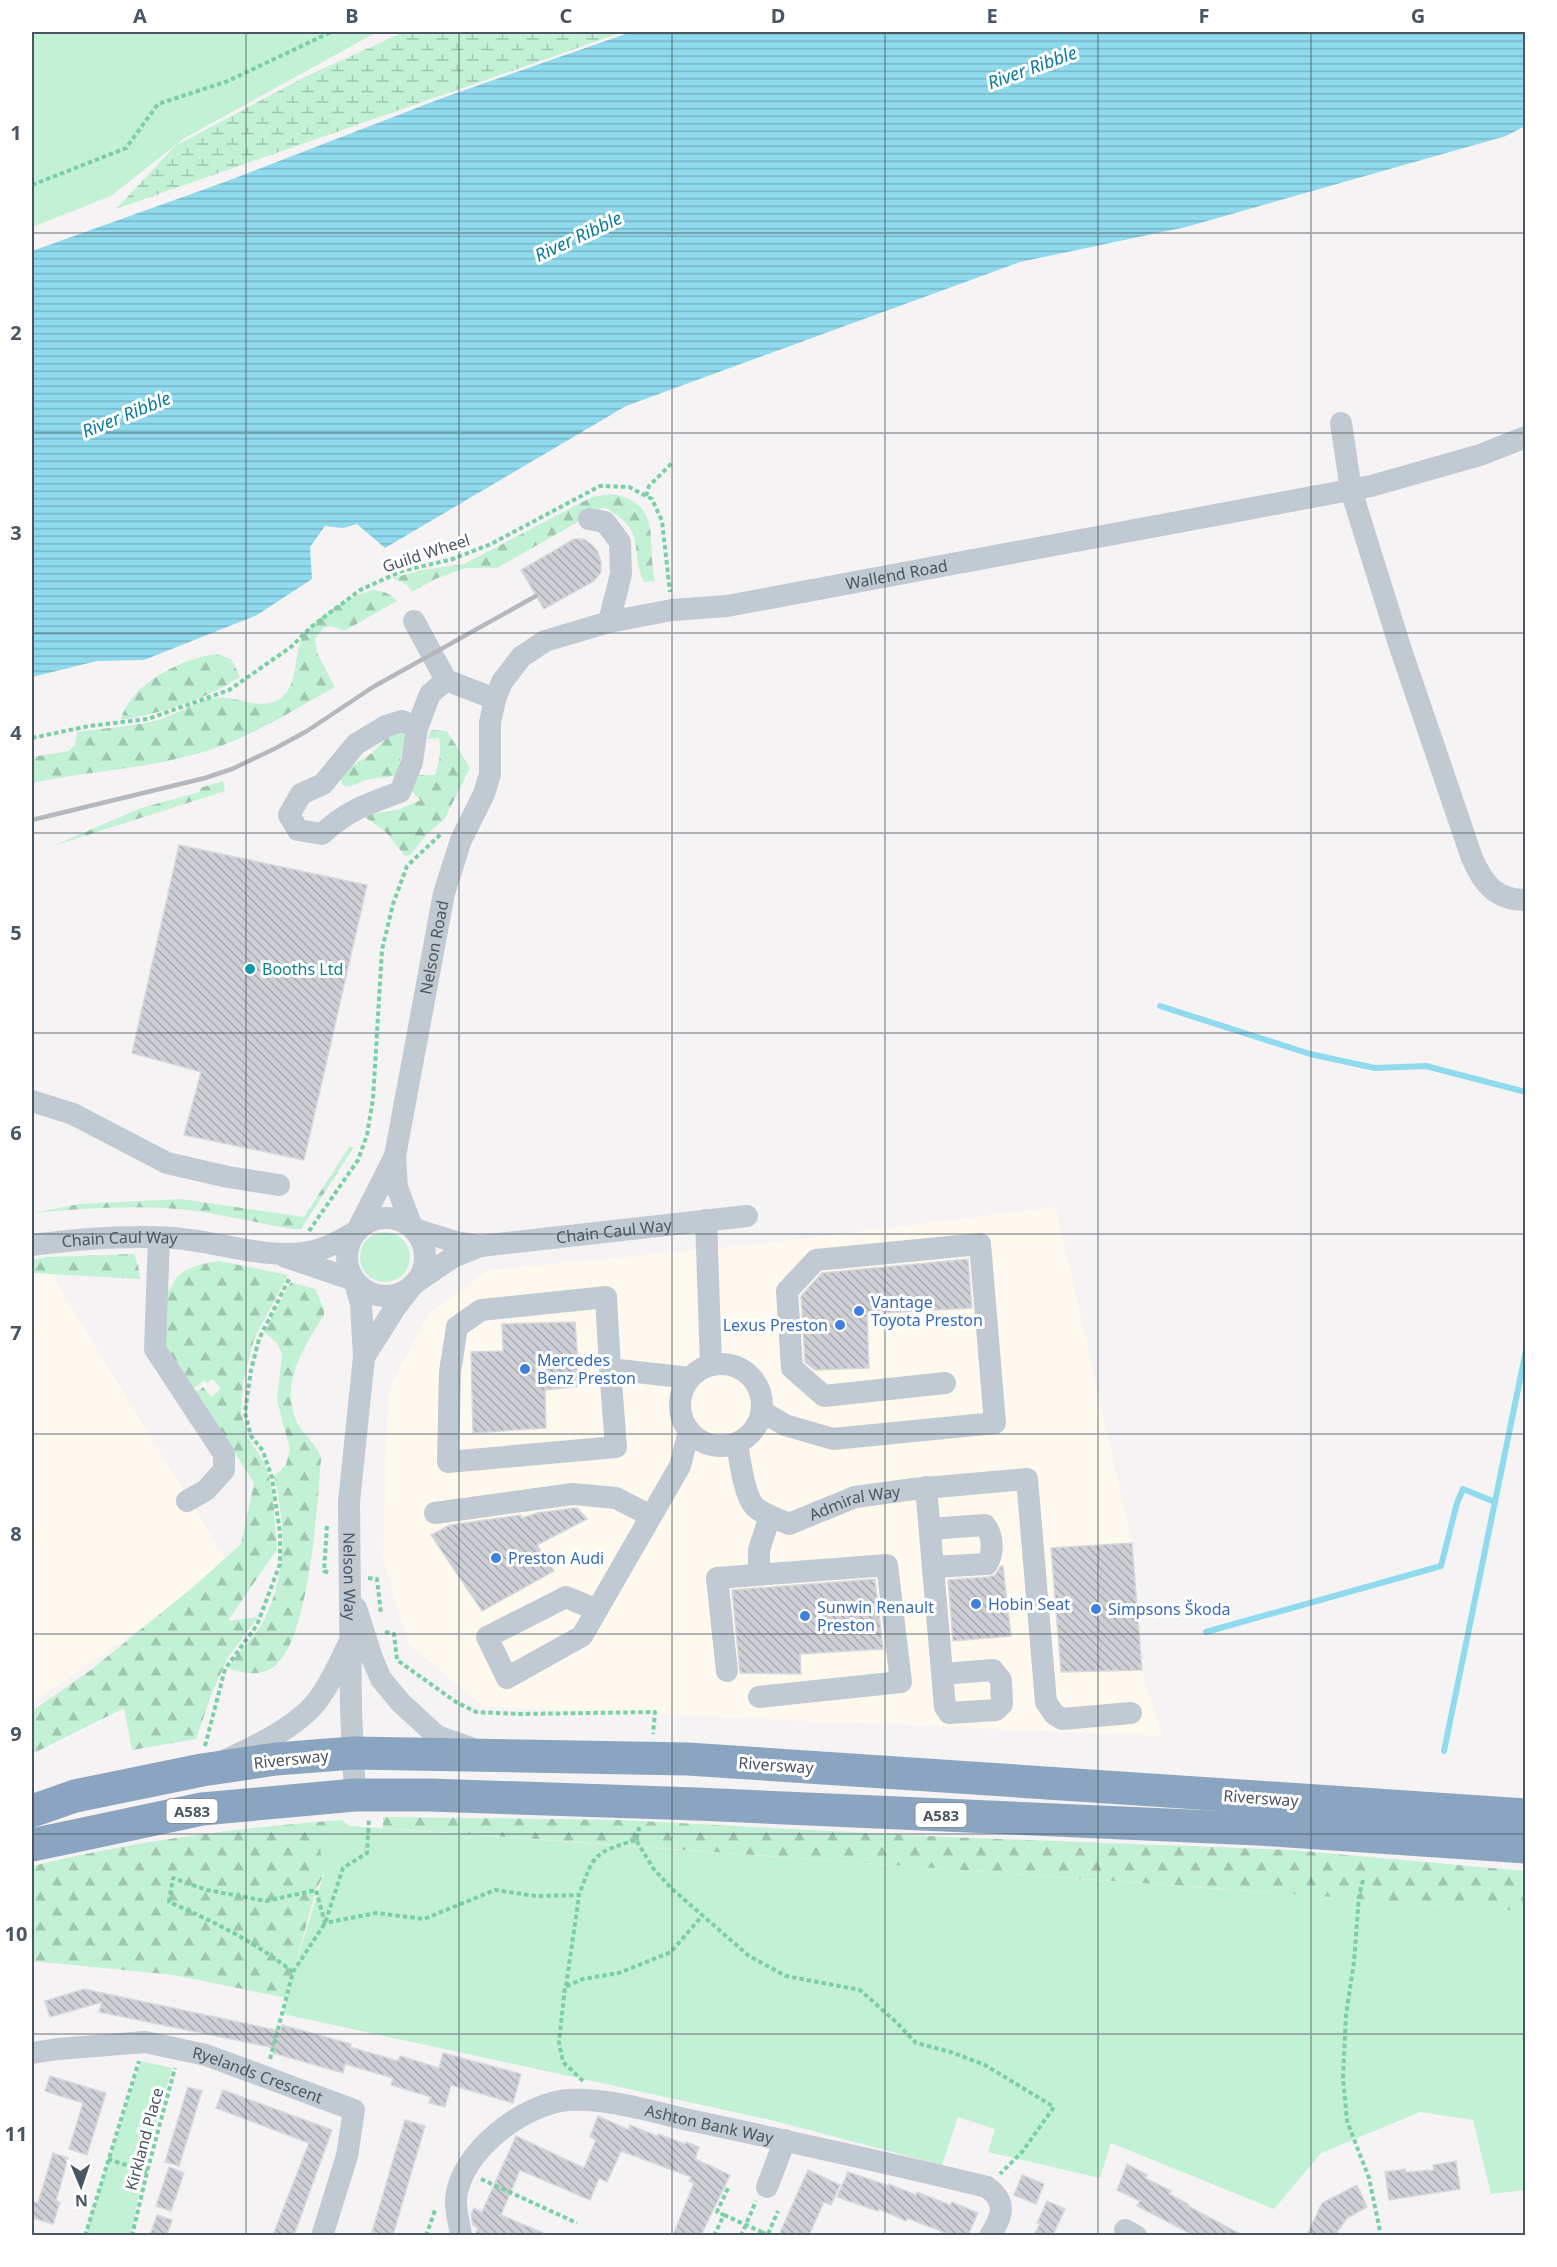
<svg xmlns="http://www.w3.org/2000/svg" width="1557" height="2267" viewBox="0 0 1557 2267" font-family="'Noto Sans',sans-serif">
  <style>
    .commercial { fill: #fdf9ef }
    .grass { fill: #c3f1d5 }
    .forest { fill: url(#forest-firs) }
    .wetland { fill: url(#wetland-marsh) }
    .water { fill: url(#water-rules) }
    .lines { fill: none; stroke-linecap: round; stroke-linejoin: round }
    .stream { stroke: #90daee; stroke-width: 6 }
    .building { fill: url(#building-back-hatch); stroke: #d7d9de; stroke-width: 1.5 }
    .path { stroke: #7ad0a6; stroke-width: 4; stroke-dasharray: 4.5 3; stroke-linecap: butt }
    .minor { stroke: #c1cad2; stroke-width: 22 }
    .highway { stroke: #8ba5c1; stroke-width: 33 }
    .rail { stroke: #b5b8bd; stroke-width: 4.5 }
    .grid { fill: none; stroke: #4a5661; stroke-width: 1.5; stroke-opacity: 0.55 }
    .culture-dot { fill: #0f9aa8; stroke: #fff; stroke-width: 2 }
    .shop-dot { fill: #3f7fe0; stroke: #fff; stroke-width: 2 }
    .labels { text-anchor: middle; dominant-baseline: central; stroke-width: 6; stroke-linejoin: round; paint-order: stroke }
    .shield { fill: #fff; stroke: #808990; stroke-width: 1.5 }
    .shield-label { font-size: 15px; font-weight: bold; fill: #4a5661 }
    .street-label { font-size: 16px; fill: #4a5661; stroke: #fff }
    .culture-label { font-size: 16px; fill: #0d838f; stroke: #fff; text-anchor: start }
    .shop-label { font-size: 16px; fill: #366cbe; stroke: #fff; text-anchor: start }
    .water-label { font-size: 18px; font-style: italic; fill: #0c7c9b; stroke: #fff }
    .neatline { fill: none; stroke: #4a5661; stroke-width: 2 }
    .grid-label { font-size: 20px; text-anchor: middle; font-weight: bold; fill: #4a5661 }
  </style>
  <defs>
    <pattern id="forest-firs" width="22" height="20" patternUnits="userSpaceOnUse" patternTransform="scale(1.5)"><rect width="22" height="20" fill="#c3f1d5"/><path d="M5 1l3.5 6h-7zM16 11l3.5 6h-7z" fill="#a0c6b0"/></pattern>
    <pattern id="wetland-marsh" width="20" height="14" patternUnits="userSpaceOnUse" patternTransform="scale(1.5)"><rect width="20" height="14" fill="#c3f1d5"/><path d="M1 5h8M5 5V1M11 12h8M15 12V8" fill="none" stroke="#a0c6b0"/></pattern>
    <pattern id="water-rules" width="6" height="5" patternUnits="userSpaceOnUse" patternTransform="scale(1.5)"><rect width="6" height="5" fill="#90daee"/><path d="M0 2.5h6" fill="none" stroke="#78b4c4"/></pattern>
    <pattern id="building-back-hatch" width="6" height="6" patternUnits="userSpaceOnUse" patternTransform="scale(1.5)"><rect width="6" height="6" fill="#cdcfd5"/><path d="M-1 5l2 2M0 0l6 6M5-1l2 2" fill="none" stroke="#a8abb0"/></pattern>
  </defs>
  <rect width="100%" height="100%" fill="#f5f3f3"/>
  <g class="commercial">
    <path d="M1056 1207 1132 1543 1142 1670 1162 1736 484 1707 408 1644 383 1558 388 1390 429 1313 489 1270 751 1245Z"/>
    <path d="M45 1264 230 1566 32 1703V1266Z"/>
  </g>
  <g class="grass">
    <path d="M32 32H377L183 139 111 196 32 227Z"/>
    <circle cx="385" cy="1257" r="25"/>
    <path d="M350 1826 1525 1911V2190L1491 2194 1473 2120 1420 2112 1321 2153 1274 2209 1111 2143 1100 2178 988 2152 995 2129 958 2117 942 2165 771 2120 283 2014 293 1972 324 1874 319 1841Z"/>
    <path d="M141 2061 172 2068 143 2173 131 2235H85Z"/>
  </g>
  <g class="forest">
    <path d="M611 494C664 503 646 541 655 581L644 582C628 547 650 533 604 507L497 568H465L435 579 412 592 406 584 392 578 423 570 464 564 592 497Z"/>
    <path d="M373 590C383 591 390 593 397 601L344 631 331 626 324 627 315 639 317 653 335 687C292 711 249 738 203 752 147 769 88 771 32 783V757L69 751 75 744 77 732C104 728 132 727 158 720 177 714 195 702 214 698 233 694 258 711 278 700 299 688 293 657 302 638 310 620 354 594 373 590Z"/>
    <path d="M216 654 231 659 240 677C204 700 163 713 121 720 129 684 183 658 216 654Z"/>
    <path d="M433 730 447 731 470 768 444 820 429 832 410 855 405 856 386 832 362 815 397 810 421 800 414 794 411 788 419 775H435C440 762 441 752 439 738L428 739 430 731Z"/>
    <path d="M394 731 404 734 405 737 397 774C387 779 377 777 366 780 357 782 353 789 342 785 338 768 363 761 373 752 380 745 386 737 394 731Z"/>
    <path d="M223 781 225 791 53 846 141 808 200 792V788Z"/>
    <path d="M349 1147H354L301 1229H291C260 1223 228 1216 196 1211 142 1204 86 1208 32 1213L80 1204 181 1199 304 1217Z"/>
    <path d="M134 1254 138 1265 140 1279 32 1273V1260L47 1257Z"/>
    <path d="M220 1261 288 1275 254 1339 243 1383 241 1411 247 1436 264 1462 268 1472 273 1496 277 1549 228 1621 258 1617 227 1659 212 1693 196 1739 132 1750 124 1708 32 1754V1711L91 1670 193 1587 241 1544 254 1483 233 1450 190 1397 203 1387 211 1397 221 1389 213 1379 207 1383 204 1380 188 1394 164 1348 166 1295 177 1277 186 1270 202 1264Z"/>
    <path d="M291 1282 315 1289 324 1309V1315C304 1347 278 1386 298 1424 305 1437 318 1445 321 1459 317 1506 310 1634 276 1665 262 1677 245 1674 228 1668 238 1650 255 1638 264 1620 287 1573 286 1526 274 1476L286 1465 290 1449 277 1400 282 1354 277 1343 264 1332Z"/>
    <path d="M383 1817 620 1820 947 1837 1291 1850 1525 1871V1911L383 1828Z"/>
    <path d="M342 1820 350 1826 319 1841 324 1874 316 1890 286 1998 174 1975 32 1961V1866C135 1841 236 1828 342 1820Z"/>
  </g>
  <path class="wetland" d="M404 32H623L116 209 175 146 307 76Z"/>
  <path class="water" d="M631 32H1525V126L1506 136 1186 227 1020 262 626 406 385 548 357 524 343 528 325 526 310 547 312 579 257 615 144 660 97 661 32 677V251L222 183 445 97Z"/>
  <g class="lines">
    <g class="stream">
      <path d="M1160 1006 1310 1054 1375 1068 1426 1066 1526 1092"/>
      <path d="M1206 1632 1441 1566 1457 1503 1463 1489 1495 1502"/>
      <path d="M1444 1751 1526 1350"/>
    </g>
  </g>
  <g class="building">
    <path d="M574 539H584L592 545 598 552 601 562V572L594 581 544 609 521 570Z"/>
    <path d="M179 845 367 885 304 1160 184 1135 201 1072 132 1053Z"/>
    <path d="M968 1259 972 1308 867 1314 869 1368 815 1370 805 1362 801 1296 822 1273Z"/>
    <path d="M575 1322 580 1386 545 1390 546 1428 473 1433 471 1352 503 1351 502 1324Z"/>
    <path d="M573 1508H577L587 1519 537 1545 554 1571 482 1611 431 1535 450 1525 520 1515 522 1518 537 1513Z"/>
    <path d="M1132 1543 1142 1670 1061 1672 1051 1548Z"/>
    <path d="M1001 1566H1003L1011 1636 953 1641 948 1580 988 1577 995 1575Z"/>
    <path d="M875 1579 883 1649 800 1654 801 1674 740 1673 732 1590Z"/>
    <path d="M84 1989 280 2031 282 2025 351 2044 350 2047 398 2061 400 2056 439 2068 443 2053 521 2074 513 2103 451 2085 445 2107 429 2103 431 2097 391 2085 393 2078 345 2064 343 2073 273 2053 275 2048 99 2012 102 2002 50 2017 45 2001Z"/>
    <path d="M50 2076 106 2093 87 2155 69 2149 83 2103 45 2091Z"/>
    <path d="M188 2087 202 2091 179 2166 165 2162Z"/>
    <path d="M223 2090 332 2130 294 2235H273L309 2143 216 2108Z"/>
    <path d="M598 2116 629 2130 630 2125 657 2136 658 2134 685 2144 686 2142 699 2147 695 2159 730 2175 701 2235H673L694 2183 689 2181 691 2177 621 2151 607 2182 599 2178 590 2200 520 2170 501 2215 548 2235H475L478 2228 473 2225 471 2214 474 2208 482 2212 516 2136 584 2168 596 2140 590 2137Z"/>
    <path d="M405 2120 425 2126 393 2235H384L372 2232Z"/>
    <path d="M53 2153 68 2158 56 2201 60 2202 53 2224 32 2218V2201L38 2203Z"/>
    <path d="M1456 2161 1460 2189 1389 2200 1385 2172 1405 2169 1406 2172 1434 2170 1433 2165Z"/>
    <path d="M1127 2164 1147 2175 1145 2178 1171 2191 1169 2194 1188 2204V2206L1242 2235H1193L1137 2206 1140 2201 1117 2190Z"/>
    <path d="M169 2167 184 2173 171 2211 156 2206Z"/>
    <path d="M808 2170 840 2185 831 2205 824 2202 809 2235H779Z"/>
    <path d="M848 2172 889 2186V2184L916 2195 917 2192 950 2205 952 2202 978 2213 968 2235H951L907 2218 906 2221 879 2209 878 2211 837 2197Z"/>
    <path d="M1022 2175 1044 2184 1036 2204 1014 2195Z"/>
    <path d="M1357 2185 1367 2207 1347 2218 1335 2235H1307L1322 2203Z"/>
    <path d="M1047 2201 1065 2209 1053 2235H1034L1040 2224 1037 2223Z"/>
    <path d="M157 2215 172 2220 167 2235H150Z"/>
  </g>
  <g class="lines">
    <g class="path">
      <path d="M32 185 126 148 158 104 228 81 331 32"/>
      <path d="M646 496 649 486 672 463"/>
      <path d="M32 738 89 726 148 719 229 690 291 647 311 627 360 590 402 571 453 559 491 544 600 486 629 487 652 499 662 521 670 592"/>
      <path d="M309 1231 358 1160 367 1135 373 1099 382 950 393 904 407 866 441 834"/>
      <path d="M327 1526 324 1571 331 1573"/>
      <path d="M368 1578 377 1579 381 1614"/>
      <path d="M385 1632 394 1634 397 1660 456 1702 476 1712 519 1714 655 1712 653 1734"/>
      <path d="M205 1746 225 1669 257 1625 280 1564V1533L272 1478 263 1451 251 1436 245 1413 251 1370 259 1339 289 1279"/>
      <path d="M637 1828 639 1829 636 1840 653 1868 671 1888 749 1956 786 1976 860 1990 896 2022 916 2043 951 2052 985 2065 1054 2107 1022 2152 1000 2174"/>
      <path d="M1363 1880 1359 1896 1354 1962 1346 2015 1343 2078 1347 2121 1369 2178 1381 2236"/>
      <path d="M293 1972C253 1941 215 1922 169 1902L173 1878 207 1890 266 1901 316 1890 325 1923 376 1913 424 1919 495 1890 536 1896 579 1895C594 1854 593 1853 636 1840"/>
      <path d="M566 1986 579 1896"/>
      <path d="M270 2059 293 1972 325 1923 343 1868 367 1853 369 1818"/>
      <path d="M583 2081 563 2062 559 2042 565 1987 583 1979 619 1973 671 1952 702 1916"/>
      <path d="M108 2159 147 2172"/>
      <path d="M481 2179 577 2223"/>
      <path d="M724 2215 764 2233"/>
      <path d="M85 2236 139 2061"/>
      <path d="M132 2236 147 2172 175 2068"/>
      <path d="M426 2236 435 2210"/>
      <path d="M714 2236 724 2215 717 2212 728 2188"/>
      <path d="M741 2236 756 2201"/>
      <path d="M763 2236 764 2233 768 2234 778 2211"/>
    </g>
    <g class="minor">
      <path d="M1341 423 1351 490 1400 647 1472 858C1483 883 1495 900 1526 900"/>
      <path d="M589 519 605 522 620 542 621 574 609 622"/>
      <path d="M414 621 446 680"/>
      <path d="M417 728 402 721 386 726 356 744 323 784 301 794 289 815 298 830 322 834C348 810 367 804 400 792L412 762 417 728 430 694 446 680 495 699"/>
      <path d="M32 1101 73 1114 167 1163 228 1177 279 1185"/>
      <circle cx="386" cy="1257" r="39"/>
      <path d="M706 1220 711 1365"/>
      <path d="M359 1227 395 1156"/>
      <path id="s1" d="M412 1227 397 1187 395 1156 444 893 461 840 484 794 490 774V723L495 699 502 682 521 657 545 641 609 622 672 610 727 606 1371 486 1480 455 1526 437"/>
      <path d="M414 1229 456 1242 480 1246"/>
      <path d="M159 1238 155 1349 224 1454V1470L206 1490 187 1501"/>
      <path id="s2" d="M32 1245C78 1239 126 1235 173 1238 217 1241 266 1260 309 1252 326 1249 340 1241 355 1232"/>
      <path d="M286 1257 354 1280"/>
      <path id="s3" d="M355 1282 361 1304 364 1357 349 1502 351 1710 355 1795"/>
      <path id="s4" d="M415 1283 453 1257 480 1246 747 1216"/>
      <path d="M364 1357 395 1308 411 1287"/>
      <circle cx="721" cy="1405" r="41"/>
      <path d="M610 1369 606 1297 481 1310 457 1327 450 1372 448 1462 616 1447 610 1369 690 1378"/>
      <path d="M763 1412 785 1425 833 1439 995 1423 980 1244 816 1260 787 1291 792 1368 824 1396 945 1383"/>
      <path id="s5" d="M737 1444C740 1460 744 1496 755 1507 764 1515 778 1519 789 1524L855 1497 914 1489 1027 1479 1046 1702 1054 1714 1062 1719 1131 1713"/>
      <path d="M926 1487 945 1707 949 1713 996 1710 1002 1704 1001 1680 993 1670 942 1674"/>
      <path d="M435 1513 573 1494 616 1498 651 1516"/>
      <path d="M930 1529 985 1525C993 1535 994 1553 987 1564L933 1567"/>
      <path d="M759 1574V1550L770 1516"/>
      <path d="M356 1608 372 1658 381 1679 401 1703 437 1736 471 1748"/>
      <path d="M597 1610 566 1597 487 1637 507 1678 582 1636 680 1466 689 1431"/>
      <path d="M727 1671 717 1578 887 1565 901 1682 759 1697"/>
      <path d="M228 1759C256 1746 298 1726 317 1701 330 1684 339 1664 348 1645"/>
      <path id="s6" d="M32 2053 58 2049 145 2042 206 2055 354 2110 347 2156 322 2236"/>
      <path d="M767 2187 785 2140"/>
      <path d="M1125 2230 1136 2236"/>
      <path id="s7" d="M461 2236C460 2224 455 2211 456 2199 460 2152 523 2104 568 2100 607 2097 655 2113 694 2121 792 2142 890 2163 987 2187 1008 2203 1002 2216 990 2236"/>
    </g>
    <g class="highway">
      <path d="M32 1811 75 1796 202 1770 276 1759 353 1753 688 1759 1526 1815"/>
      <path d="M32 1845 202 1809 355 1795H430L697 1804 1258 1829 1526 1847"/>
    </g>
    <path class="rail" d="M32 820 205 778 232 769 274 749 307 731 373 687 536 596"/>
  </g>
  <path class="grid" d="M246 32V2236M459 32V2236M672 32V2236M885 32V2236M1098 32V2236M1311 32V2236M32 233H1526M32 433H1526M32 633H1526M32 833H1526M32 1033H1526M32 1234H1526M32 1434H1526M32 1634H1526M32 1834H1526M32 2034H1526"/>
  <circle class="culture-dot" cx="250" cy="969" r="6"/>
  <g class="shop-dot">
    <circle cx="859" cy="1311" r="6"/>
    <circle cx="840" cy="1325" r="6"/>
    <circle cx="525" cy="1369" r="6"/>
    <circle cx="496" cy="1558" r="6"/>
    <circle cx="976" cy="1604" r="6"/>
    <circle cx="1096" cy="1609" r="6"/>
    <circle cx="805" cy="1616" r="6"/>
  </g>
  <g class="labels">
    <g class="shield">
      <rect x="166.5" y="1799" width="51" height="24" rx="4.5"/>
      <rect x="915.5" y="1803" width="51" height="24" rx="4.5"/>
    </g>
    <g class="shield-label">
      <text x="192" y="1811">A583</text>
      <text x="941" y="1815">A583</text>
    </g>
    <g class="street-label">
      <text transform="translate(426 553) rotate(-18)">Guild Wheel</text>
      <text stroke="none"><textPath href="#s1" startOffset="982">Wallend Road</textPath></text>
      <text stroke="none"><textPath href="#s1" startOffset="286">Nelson Road</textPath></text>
      <text stroke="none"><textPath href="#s4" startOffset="210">Chain Caul Way</textPath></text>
      <text stroke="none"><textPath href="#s2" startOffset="88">Chain Caul Way</textPath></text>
      <text stroke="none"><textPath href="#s5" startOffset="174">Admiral Way</textPath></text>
      <text stroke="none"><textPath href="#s3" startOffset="296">Nelson Way</textPath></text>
      <text transform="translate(291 1759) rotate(-6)">Riversway</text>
      <text transform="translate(776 1765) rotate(4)">Riversway</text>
      <text transform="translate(1261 1798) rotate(4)">Riversway</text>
      <text stroke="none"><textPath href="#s6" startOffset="231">Ryelands Crescent</textPath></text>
      <text stroke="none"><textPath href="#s7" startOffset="340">Ashton Bank Way</textPath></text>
      <text transform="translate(144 2139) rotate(-75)">Kirkland Place</text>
    </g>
    <g class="culture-label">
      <text x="262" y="969">Booths Ltd</text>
    </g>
    <g class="shop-label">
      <text x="871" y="1302">Vantage<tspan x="871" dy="18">Toyota Preston</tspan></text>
      <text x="828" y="1325" text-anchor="end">Lexus Preston</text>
      <text x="537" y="1360">Mercedes<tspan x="537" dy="18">Benz Preston</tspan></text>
      <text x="508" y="1558">Preston Audi</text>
      <text x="988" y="1604">Hobin Seat</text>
      <text x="817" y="1607">Sunwin Renault<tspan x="817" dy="18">Preston</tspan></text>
      <text x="1108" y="1609">Simpsons Škoda</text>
    </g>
    <g class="water-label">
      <text transform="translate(1032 67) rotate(-20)">River Ribble</text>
      <text transform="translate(578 236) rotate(-25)">River Ribble</text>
      <text transform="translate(126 414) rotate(-22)">River Ribble</text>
    </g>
  </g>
  <rect width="1557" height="2267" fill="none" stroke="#ffffff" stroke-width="66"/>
  <g transform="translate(81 2186) rotate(178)" stroke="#ffffff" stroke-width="4.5" paint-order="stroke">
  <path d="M0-4.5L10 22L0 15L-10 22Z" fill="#4a5661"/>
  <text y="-9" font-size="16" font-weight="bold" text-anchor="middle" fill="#4a5661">N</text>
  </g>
  <rect x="33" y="33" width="1491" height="2201" class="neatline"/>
  <g class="grid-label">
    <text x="140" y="23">A</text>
    <text x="352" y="23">B</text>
    <text x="566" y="23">C</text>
    <text x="778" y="23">D</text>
    <text x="992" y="23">E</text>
    <text x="1204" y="23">F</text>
    <text x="1418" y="23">G</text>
    <text x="16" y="140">1</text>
    <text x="16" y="340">2</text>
    <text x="16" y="540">3</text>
    <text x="16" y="740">4</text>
    <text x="16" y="940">5</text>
    <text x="16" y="1140">6</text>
    <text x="16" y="1340">7</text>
    <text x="16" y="1541">8</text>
    <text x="16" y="1741">9</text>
    <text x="16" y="1941">10</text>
    <text x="16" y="2141">11</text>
  </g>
</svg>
